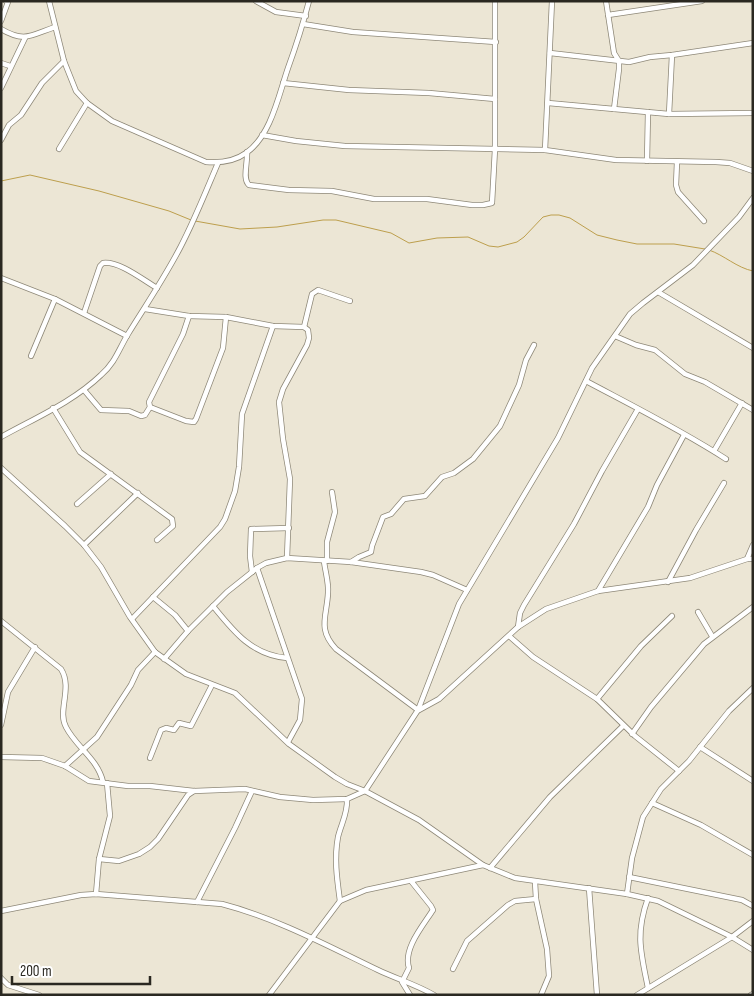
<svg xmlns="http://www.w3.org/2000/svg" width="754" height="996" viewBox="0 0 754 996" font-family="'Sofia Sans Condensed',sans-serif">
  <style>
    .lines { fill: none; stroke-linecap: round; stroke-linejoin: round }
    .stream { stroke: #bd9f4d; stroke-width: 1 }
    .minor-casing { stroke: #8e8878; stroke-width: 6 }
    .minor { stroke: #fff; stroke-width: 4.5 }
  </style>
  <rect width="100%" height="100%" fill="#ece6d5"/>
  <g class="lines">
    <g class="stream">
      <path d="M1 181 30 175 99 191 169 211 191 220"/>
      <path d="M195 221 240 229 277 227 323 220H336L391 233 409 243 437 238 468 237 489 246 498 247 517 242 524 237 543 217 551 215H559L570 218 597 235 617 240 637 244H674L705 249"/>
      <path d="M709 250C724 255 737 268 753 271"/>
    </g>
    <g class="minor-casing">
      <g id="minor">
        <path d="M49 1 64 61 76 91 87 103 112 121 206 162C219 163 235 161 246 153 271 136 279 94 288 68 296 46 303 24 309 1"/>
        <path d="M256 1 276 12 306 16"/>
        <path d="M606 1 614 53 619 61V69L614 109"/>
        <path d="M608 15 702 1"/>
        <path d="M1 21 8 2 6 1"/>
        <path d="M303 24 353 32 496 42"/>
        <path d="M1 29C25 43 31 35 55 27"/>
        <path d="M550 53 629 62 650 57 672 55 753 43"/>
        <path d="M1 63 10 66"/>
        <path d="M283 83 349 90 429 93 495 99"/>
        <path d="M1 88 25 38"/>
        <path d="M548 103 669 114 753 113"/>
        <path d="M669 114 672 55"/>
        <path d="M262 135 296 141 345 146 545 150 616 160 716 162 730 163 753 171"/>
        <path d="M1 140 9 125 21 115 42 83 64 61"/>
        <path d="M59 149 87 103"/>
        <path d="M545 150 552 1"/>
        <path d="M247 152C248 162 242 179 249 185L289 190 332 191 374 199H427L472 205H483L492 203 495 149V1"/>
        <path d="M647 161 648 112"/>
        <path d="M677 162 676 185 678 192 704 221"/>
        <path d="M1 278 55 299 127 336"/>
        <path d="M658 292 753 348"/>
        <path d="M145 309 189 316 226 317 273 326 304 327 308 330 309 338 307 345 283 389 279 402 283 439 290 479 287 558"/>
        <path d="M84 313 100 266 103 263C120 261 143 280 157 288"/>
        <path d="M304 327 312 294 318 290 350 301"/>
        <path d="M615 336 636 345 655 350 685 374 705 382 753 410"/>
        <path d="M31 356 55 299"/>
        <path d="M586 381C633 406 681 430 726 459"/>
        <path d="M84 390 101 410 129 411 141 416 145 415 150 407 149 402 183 334 189 316"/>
        <path d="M150 407 186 421 194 422 196 419 223 348 226 317"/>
        <path d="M53 408 80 452 172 519 173 526 157 540"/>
        <path d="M1 437C35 418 73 402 101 375 115 363 119 349 128 334 146 305 165 277 181 246 195 219 206 191 218 163"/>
        <path d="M714 451 742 403"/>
        <path d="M1 468 65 526 84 545 101 567 130 617 155 652 186 674 235 693 289 744 335 777 347 784 365 791 419 820 483 865 515 878 627 894 658 901 732 937 753 950"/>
        <path d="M77 504 111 474"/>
        <path d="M84 545 138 493"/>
        <path d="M747 559 753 545"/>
        <path d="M324 561C325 571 329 583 328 593 327 616 317 629 336 649L418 710"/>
        <path d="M327 561V542L335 512 332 492"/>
        <path d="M351 562 359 557 371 552 372 546 383 517 391 514 404 499 425 496 442 477 454 473 473 459 500 426 519 385 526 360 534 345"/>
        <path d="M257 568 302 699 300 720 288 742"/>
        <path d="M252 572 250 556 251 529 289 528"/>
        <path d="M668 582 696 530 724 483"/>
        <path d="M598 591 648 507 657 485 684 435"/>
        <path d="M153 597 175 615 188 631"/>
        <path d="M213 606C234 632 252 655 287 658"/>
        <path d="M698 612 712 636"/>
        <path d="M132 619 220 527 225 519 235 491 239 467 242 414 273 326"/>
        <path d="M1 621 61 669C73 688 57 711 66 727 76 747 98 759 103 782"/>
        <path d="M518 627 520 613 524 605 574 524 602 471 638 409"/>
        <path d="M509 636 533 657 597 699 635 736 679 771"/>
        <path d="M164 659 188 631 227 592 257 568 266 563 287 558 351 562 421 572 433 575 467 590"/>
        <path d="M597 699 641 646 672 616"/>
        <path d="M419 710 439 699 518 627 546 609 598 591 690 578 747 559H753"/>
        <path d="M1 725 8 692 35 647"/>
        <path d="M632 734 651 707 704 644 753 607"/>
        <path d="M700 747 753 781"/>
        <path d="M1 757 42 758 65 766 89 781 128 786H150L194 791 245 789 280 797 313 800 347 799 365 791 418 710 459 604 558 438 592 368 630 314 643 303 693 265 739 217 753 198"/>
        <path d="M150 758 161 730 166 728 174 730 179 723 191 726 212 685"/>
        <path d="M65 766 97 737 131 685 138 670 155 652"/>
        <path d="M652 803 701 825 753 855"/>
        <path d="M99 859 119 861 139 854 150 847 158 839 188 795 194 791"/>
        <path d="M490 868 550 797 623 726"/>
        <path d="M629 877 742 900 753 906"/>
        <path d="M535 882 536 899 547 949 549 976 541 995"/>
        <path d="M589 888 597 995"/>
        <path d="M96 894 99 859 110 816 107 783"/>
        <path d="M627 894 632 858 643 817 661 789 689 761 729 711 753 688"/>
        <path d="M648 898C635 934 641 953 648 988"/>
        <path d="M340 901C337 879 334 859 338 837 341 824 348 813 347 799"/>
        <path d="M197 902 235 828 252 791"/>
        <path d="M1 911 81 895 96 894 222 904C276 918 328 946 378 970 397 979 417 985 434 995"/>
        <path d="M453 969 467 941 508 905 515 901 536 899"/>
        <path d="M1 978 8 985 39 995"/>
        <path d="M269 995 340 901 366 890 483 865"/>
        <path d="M410 995 402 982 409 968C403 949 422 927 433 910L431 906 411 881"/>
        <path d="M637 995 732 937 753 921"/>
        <path d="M751 995 753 994"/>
      </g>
    </g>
    <use href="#minor" class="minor"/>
  </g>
  <rect width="754" height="996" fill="none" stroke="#2a2821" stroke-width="5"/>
  <path d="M12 976v8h138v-8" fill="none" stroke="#2a2821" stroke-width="2.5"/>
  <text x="20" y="976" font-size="15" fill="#2a2821" stroke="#ffffff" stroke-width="4" paint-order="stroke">200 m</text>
</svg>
